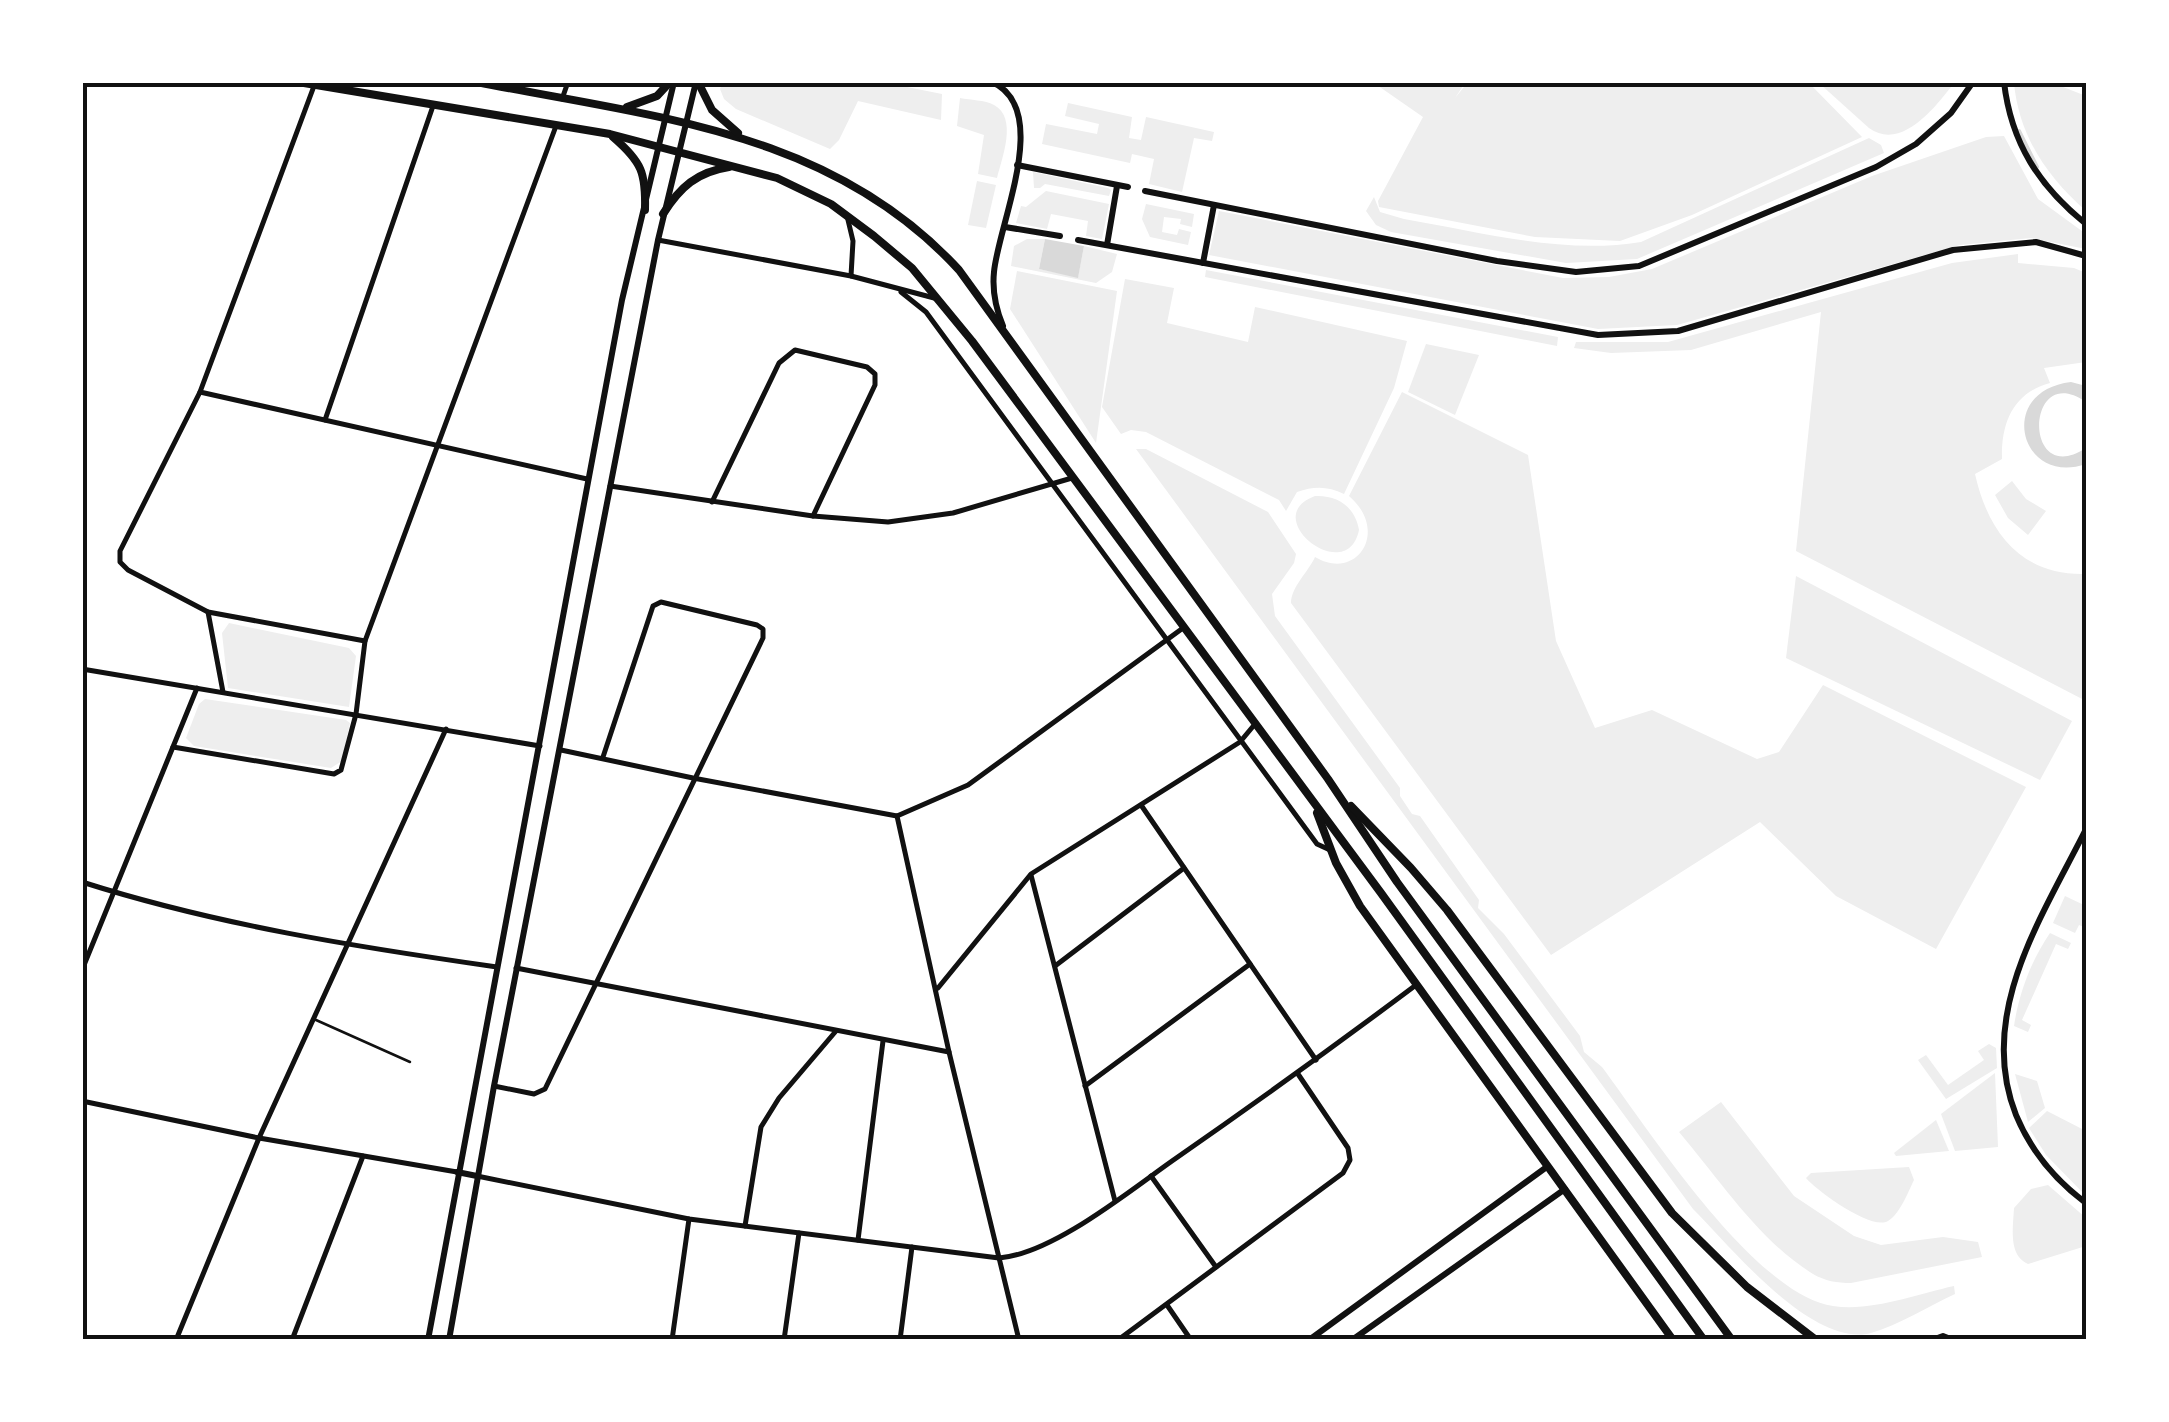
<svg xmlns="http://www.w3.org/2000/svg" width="2169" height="1422" viewBox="0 0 2169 1422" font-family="Mulish,sans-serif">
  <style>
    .green { fill: #eee }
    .water { fill: #d9d9d9 }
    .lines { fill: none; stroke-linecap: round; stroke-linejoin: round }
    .stream { stroke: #d9d9d9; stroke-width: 4 }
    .service { stroke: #111; stroke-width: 2.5 }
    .minor { stroke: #111; stroke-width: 5 }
    .tertiary { stroke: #111; stroke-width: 6 }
    .secondary { stroke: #111; stroke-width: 6 }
    .primary { stroke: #111; stroke-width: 8 }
    .neatline { fill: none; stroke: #111; stroke-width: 4 }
  </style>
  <rect width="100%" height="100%" fill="#fff"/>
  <g class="green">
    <path d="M1468 82 1809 83 1862 137 1692 215 1620 241 1535 237 1379 207 1378 201 1423 117 1374 83H1465L1455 98Z"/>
    <path d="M722 83H887L942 94 941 120 858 101 839 140 830 149 736 109 724 99 720 89Z"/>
    <path d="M1819 83H1954C1937 105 1902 152 1869 128Z"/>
    <path d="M2014 83H2053L2086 96V211C2047 177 2019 136 2014 83Z"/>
    <path d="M960 98C970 100 985 100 994 105 1018 118 1002 158 997 178L978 174 984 135 957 126Z"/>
    <path d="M1068 103 1132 117 1129 138 1141 140 1146 117 1214 132 1212 141 1194 138 1182 192 1149 184 1154 159 1132 154 1130 163 1042 144 1046 124 1097 134 1099 124 1065 116Z"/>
    <path d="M2004 136 2038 199 2086 234V249L2031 238 1960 245 1677 325 1598 329 1209 255 1219 211 1563 278 1609 277 1652 269 1872 176 1986 137Z"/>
    <path d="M1869 138 1881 145 1884 153 1637 259 1566 263 1391 232 1376 225 1366 211 1374 197 1380 212 1404 219C1481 232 1563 255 1641 242Z"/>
    <path d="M1033 172 1108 188 1111 190 1109 196 1045 184 1040 188H1034Z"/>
    <path d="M977 181 996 185 986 228 968 225Z"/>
    <path d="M1046 191 1109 204 1102 239 1086 236 1088 221 1051 214 1047 229 1016 223 1021 206 1026 207Z"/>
    <path d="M1146 204 1194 214 1192 227 1180 224 1181 219 1164 217 1162 232 1177 235 1179 229 1191 232 1188 245 1150 237 1142 219Z"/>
    <path d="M1027 239H1045L1039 269 1078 277 1084 246 1117 254 1112 272 1096 283 1011 266 1014 246Z"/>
    <path d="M2018 254V263L2074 268 2086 273V362L2044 368 2050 383C2013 393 2001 423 2002 459L1975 474C1988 532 2021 576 2086 574V701L1796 551 1821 312 1691 350 1611 353 1574 348 1576 342H1668L1952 263Z"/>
    <path d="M1206 270 1558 337 1557 346 1205 277Z"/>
    <path d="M1017 271 1117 291 1096 443 1010 309Z"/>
    <path d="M1125 279 1174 288 1167 323 1248 342 1255 307 1407 341 1394 388 1344 494C1328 486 1314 486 1297 492L1286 511 1279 500 1146 432 1131 430 1121 434 1102 407Z"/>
    <path d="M1426 344 1479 355 1455 415 1408 392Z"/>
    <path d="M1402 392 1528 455 1556 641 1595 728 1652 710 1757 759 1779 752 1823 685 2026 787 1936 949 1836 896 1760 822 1551 955 1291 603C1291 587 1309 571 1315 557 1357 582 1390 531 1349 496Z"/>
    <path d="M1136 449H1146L1268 512 1296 554 1294 563 1272 594 1275 616 1400 788V796L1412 814 1420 816 1479 900 1478 908 1504 934 1580 1036 1584 1052 1602 1067C1649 1130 1755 1295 1833 1306 1871 1312 1917 1294 1954 1286L1955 1294C1929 1306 1899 1325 1871 1333 1812 1348 1731 1247 1693 1209Z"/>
    <path d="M2012 481 2026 499 2046 511 2028 535 2008 518 1995 495Z"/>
    <path d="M1315 496C1338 495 1355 507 1359 530 1347 588 1257 517 1315 496Z"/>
    <path d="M1796 576 2072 721 2040 780 1786 658Z"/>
    <path d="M229 623 349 648 356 656 349 707 228 688 222 633Z"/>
    <path d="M205 699 346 720 350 723 342 761 331 768 194 746 186 738 199 704Z"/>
    <path d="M2065 896 2086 906V928L2079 925 2075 933 2053 923Z"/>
    <path d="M2050 933 2071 943 2068 949 2056 944 2022 1020 2031 1025 2028 1032 2014 1026C2019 993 2031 961 2050 933Z"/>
    <path d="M1989 1044 1996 1048 1997 1068 1946 1099 1918 1060 1926 1055 1948 1085 1984 1060 1978 1051Z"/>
    <path d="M1995 1073 1998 1147 1955 1151 1941 1114Z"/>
    <path d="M2015 1074 2037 1081 2045 1108 2028 1122Z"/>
    <path d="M1721 1102 1794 1196 1854 1236 1881 1245 1943 1237 1978 1242 1982 1257 1851 1283C1837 1283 1825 1281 1813 1274 1759 1241 1720 1180 1679 1132Z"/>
    <path d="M2047 1111 2086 1131V1196L2046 1155 2029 1128Z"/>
    <path d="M1936 1120 1949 1151 1896 1156 1894 1153Z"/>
    <path d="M1909 1167 1914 1180C1908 1192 1900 1214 1888 1221 1872 1231 1817 1191 1806 1178L1811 1173Z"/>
    <path d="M2048 1185 2086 1218V1246L2028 1264C2008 1255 2013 1228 2014 1208L2031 1189Z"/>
  </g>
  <g class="water">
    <path d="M1045 239 1084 246 1078 278 1039 269Z"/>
    <path d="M2071 382 2086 386V402C2025 359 2022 490 2086 448V464C2020 487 1995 391 2071 382Z"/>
  </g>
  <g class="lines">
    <path class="stream" d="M2019 131 2037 167"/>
    <path class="service" d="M316 1020 410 1062"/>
    <g class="minor">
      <path d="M314 86 200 392 120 551V562L128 570 208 612 365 641"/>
      <path d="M562 99 568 82"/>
      <path d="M848 220 853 241 851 276"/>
      <path d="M658 240 851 276 938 299"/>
      <path d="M901 292 926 312 1317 844 1330 850"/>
      <path d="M200 392 587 479"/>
      <path d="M325 420 433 106"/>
      <path d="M610 486 813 516 888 522 953 513 1072 478"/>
      <path d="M712 502 779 363 795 350 867 367 875 374V385L813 516"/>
      <path d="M208 612 223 692"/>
      <path d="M82 669 540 746"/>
      <path d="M173 747 334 774 341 770 356 714 365 641 556 126"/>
      <path d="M561 750 693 778 897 816 968 785 1183 628"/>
      <path d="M1141 805 1316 1060"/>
      <path d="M897 816 949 1052 1019 1340"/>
      <path d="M1031 875 1115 1201"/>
      <path d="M82 882C217 925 357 947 497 967"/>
      <path d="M1055 966 1184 868"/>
      <path d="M516 968 949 1052"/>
      <path d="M82 970 197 688"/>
      <path d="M938 988 1031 874 1240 742 1255 724"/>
      <path d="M494 1086 534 1094 545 1089 763 638V629L757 625 661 602 653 606 603 757"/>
      <path d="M1085 1086 1250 964"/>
      <path d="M82 1101 259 1138 457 1172"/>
      <path d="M477 1176 689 1219 999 1258C1052 1254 1128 1192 1172 1161 1254 1104 1336 1045 1416 985"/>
      <path d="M1151 1176 1216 1267"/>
      <path d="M745 1226 761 1127 779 1098 836 1031"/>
      <path d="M858 1240 883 1041"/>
      <path d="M1167 1305 1191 1340"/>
      <path d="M176 1340 259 1138 446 729"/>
      <path d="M292 1340 363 1156"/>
      <path d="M672 1340 689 1219"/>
      <path d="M784 1340 799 1233"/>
      <path d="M900 1340 912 1247"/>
      <path d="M1118 1340 1343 1173 1350 1160 1348 1148 1298 1074"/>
    </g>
    <g class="tertiary">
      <path d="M992 82C1053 109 998 225 994 272 992 291 996 309 1003 326"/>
      <path d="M2004 82C2011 143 2039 186 2086 224"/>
      <path d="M1017 165 1128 187"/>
      <path d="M1145 191 1497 261 1576 272 1639 266 1876 167 1916 144 1951 113 1973 82"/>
      <path d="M1005 227 1060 236"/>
      <path d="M1078 240 1598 335 1678 331 1953 250 2036 242 2086 256"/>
      <path d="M1107 245 1117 186"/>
      <path d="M1203 263 1214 205"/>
      <path d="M2086 829C2042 917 1976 1014 2016 1115 2031 1151 2055 1180 2086 1203"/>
      <path d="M457 1172 477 1176"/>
      <path d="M428 1340 622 300 674 82"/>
      <path d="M449 1340 494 1086 658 240 696 82"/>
      <path d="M1932 1340 1943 1336 1953 1340"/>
    </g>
    <g class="secondary">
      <path d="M1309 1340 1548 1166"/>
      <path d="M1352 1340 1565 1189"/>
    </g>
    <g class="primary">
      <path d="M298 82 610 134 777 178 831 204 874 236 912 268 972 341 1381 893 1704 1340"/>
      <path d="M477 82C652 117 831 130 959 270L1328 779 1397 882 1732 1340"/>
      <path d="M698 82 712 110 738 133"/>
      <path d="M627 107 657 96 670 82"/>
      <path d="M613 137C642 162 646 173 645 210"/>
      <path d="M663 214C680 187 697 172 729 167"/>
      <path d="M1351 806 1411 868 1447 910 1672 1213 1747 1287 1816 1340"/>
      <path d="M1317 813 1336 863 1360 906 1673 1340"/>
    </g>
  </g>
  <rect width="2169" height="1422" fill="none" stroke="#ffffff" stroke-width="170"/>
  <rect x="85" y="85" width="1999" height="1252" class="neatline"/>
</svg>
